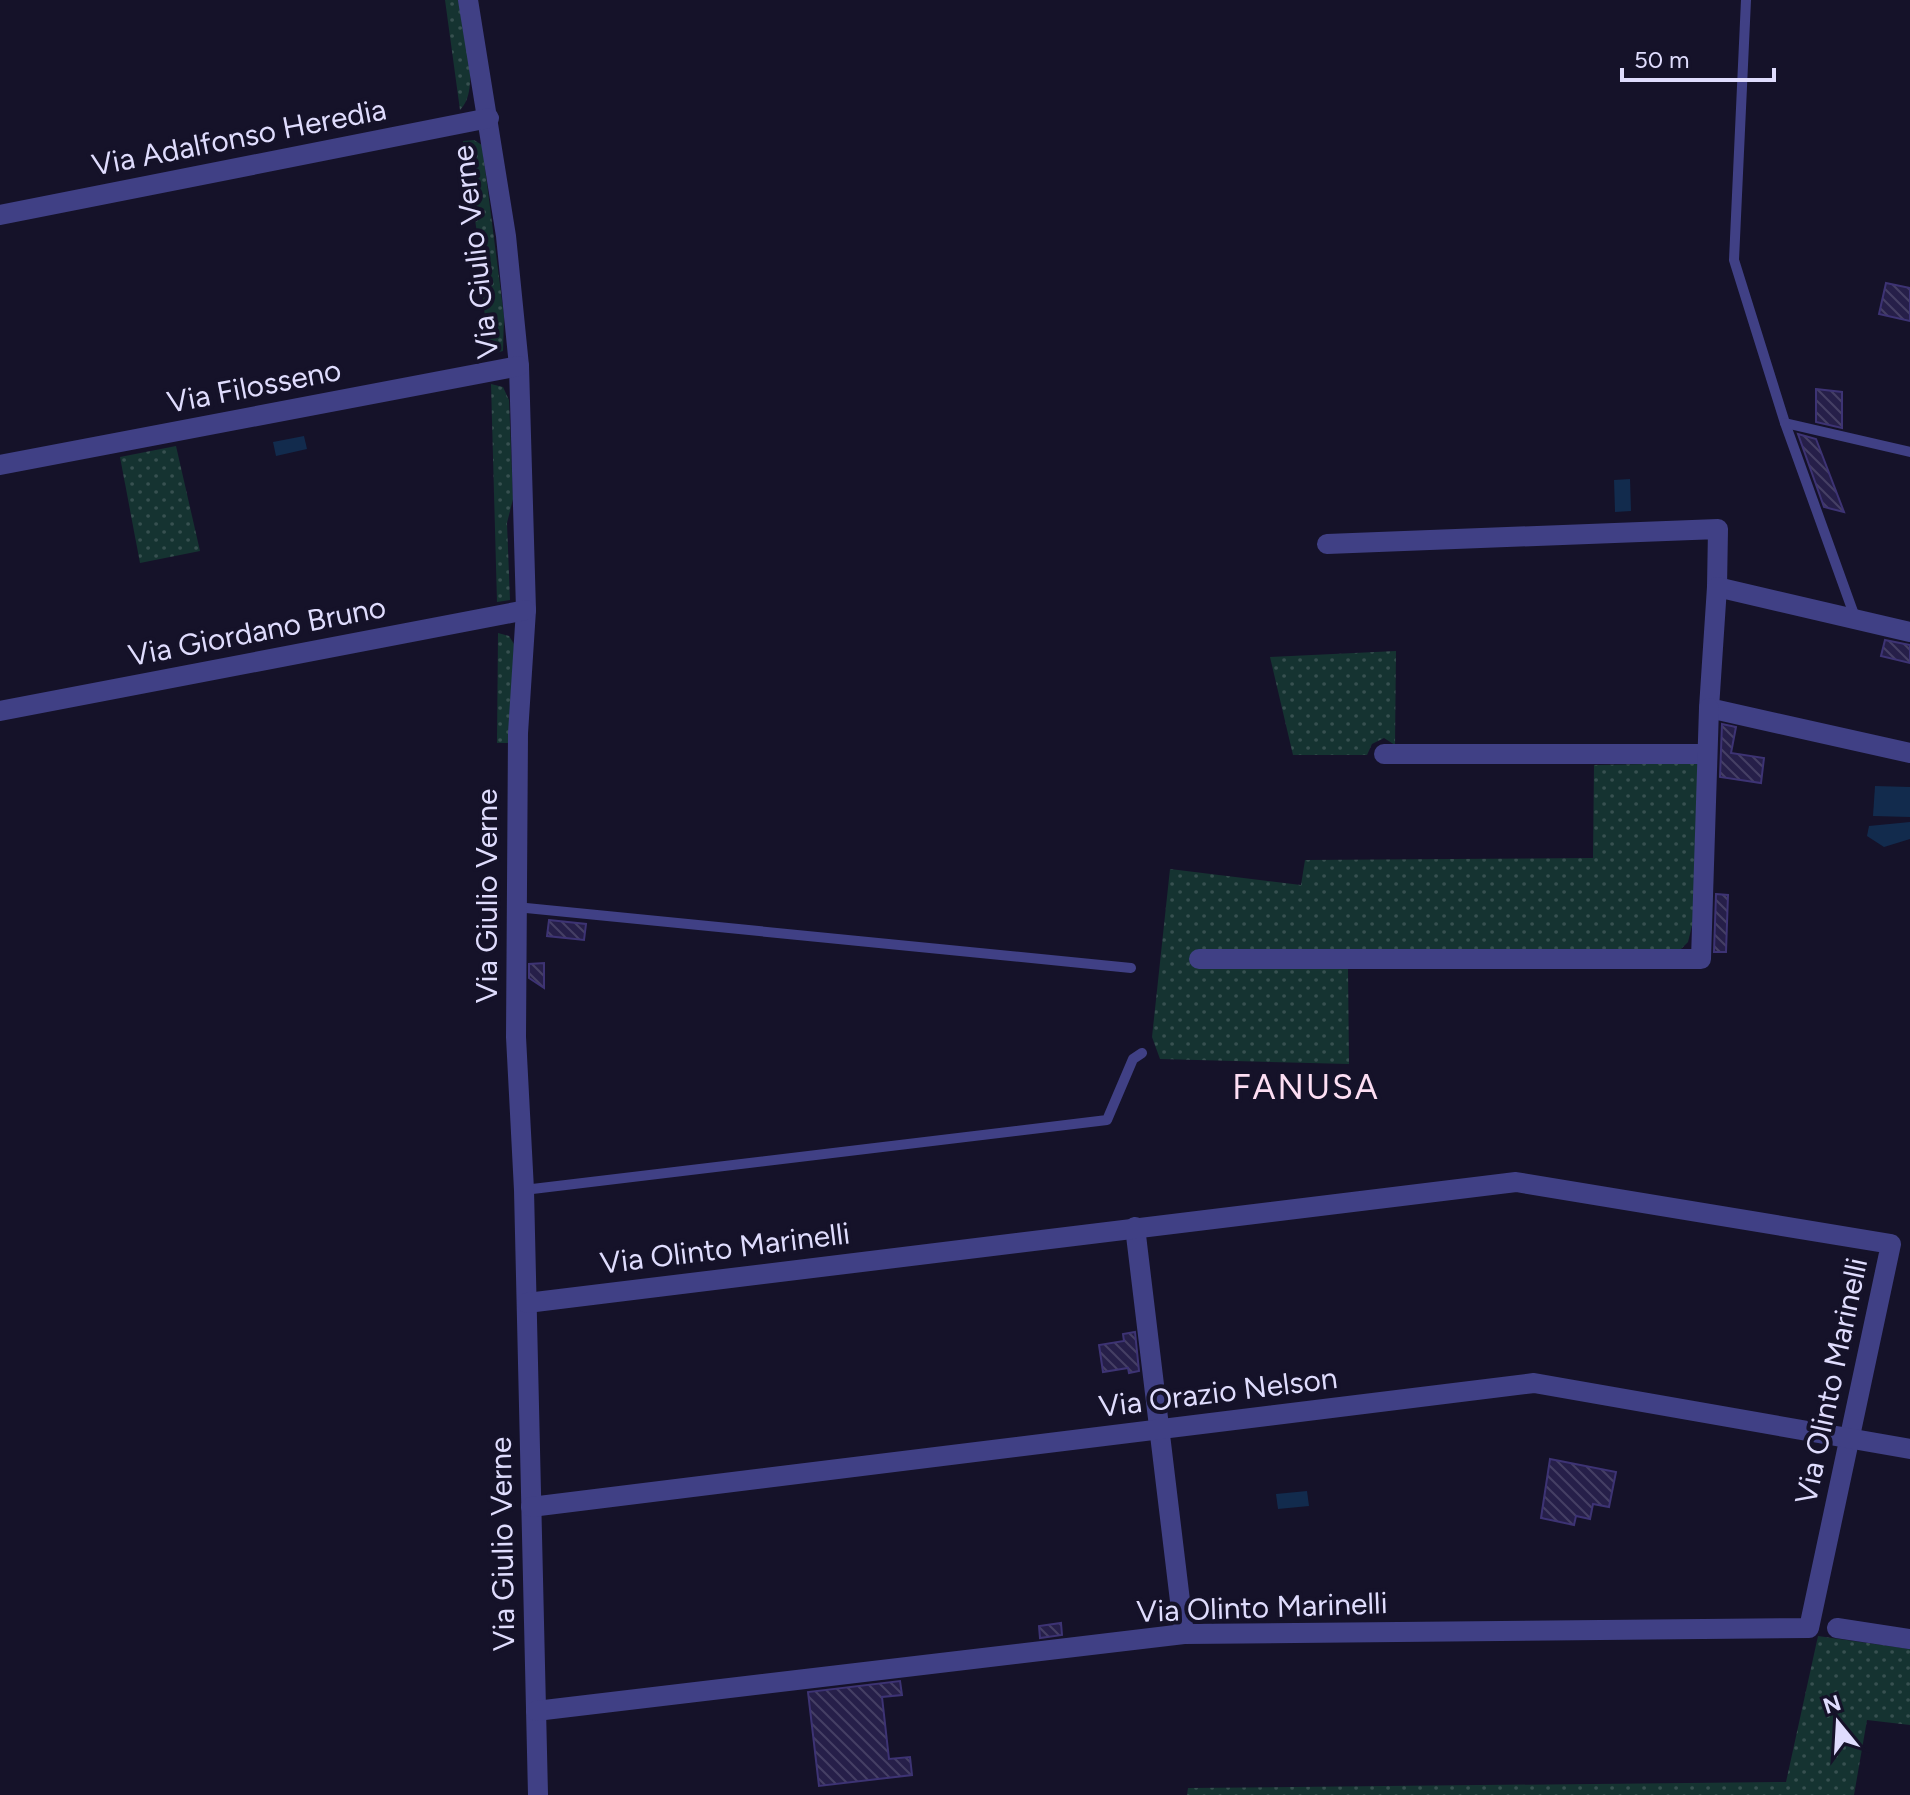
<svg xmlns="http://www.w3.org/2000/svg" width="1910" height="1795" viewBox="0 0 1910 1795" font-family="Figtree,sans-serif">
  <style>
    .grass { fill: url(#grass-dots) }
    .water { fill: #122b4d }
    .building { fill: url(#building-back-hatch); stroke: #3d3374; stroke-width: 2 }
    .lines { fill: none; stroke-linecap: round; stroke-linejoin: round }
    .lane { stroke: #404085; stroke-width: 10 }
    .street { stroke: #404085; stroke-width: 20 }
    .labels { text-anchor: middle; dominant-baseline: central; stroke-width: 8; stroke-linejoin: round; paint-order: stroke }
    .street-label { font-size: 30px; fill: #dfdcfd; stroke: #151229 }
    .quarter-label { font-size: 34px; letter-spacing: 2px; fill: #fddef3; stroke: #151229 }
  </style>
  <defs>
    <pattern id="grass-dots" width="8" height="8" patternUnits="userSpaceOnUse" patternTransform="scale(2)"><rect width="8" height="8" fill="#153331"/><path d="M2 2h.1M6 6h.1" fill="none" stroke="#375050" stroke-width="1.8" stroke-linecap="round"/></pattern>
    <pattern id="building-back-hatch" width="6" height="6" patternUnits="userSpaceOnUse" patternTransform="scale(2)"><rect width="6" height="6" fill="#261f49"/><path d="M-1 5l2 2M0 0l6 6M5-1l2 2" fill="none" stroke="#453f64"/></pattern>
  </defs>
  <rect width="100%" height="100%" fill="#151229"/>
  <g class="grass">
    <path d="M445 0H459C463 27 482 90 460 110Z"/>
    <path d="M474 140 482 145 504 316 503 351 488 355 479 246 463 141Z"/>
    <path d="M491 384 503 387 509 400 513 499 507 523 510 600 497 602Z"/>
    <path d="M176 446 200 551 140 563 120 457Z"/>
    <path d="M498 633 509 636 514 644 512 743H497Z"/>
    <path d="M1396 651 1395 745 1384 738 1372 744 1367 755H1293L1270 657Z"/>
    <path d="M1699 763 1693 922 1688 942 1681 949 1348 969 1349 1064 1160 1059 1152 1037 1170 869 1301 885 1305 860 1593 858 1594 765Z"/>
    <path d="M1818 1636 1910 1649V1725L1867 1720 1854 1795H1187L1188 1788 1786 1782Z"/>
  </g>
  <g class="water">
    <path d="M304 436 307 449 276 456 273 442Z"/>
    <path d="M1630 479 1631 511 1615 512 1614 480Z"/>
    <path d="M1875 786 1910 787V817L1873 816Z"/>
    <path d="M1910 822V839L1884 847 1867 836 1869 826Z"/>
    <path d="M1307 1491 1309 1506 1278 1509 1276 1494Z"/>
  </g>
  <g class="building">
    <path d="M1886 283 1910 288V321L1879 314Z"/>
    <path d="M1816 389 1842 392V428L1816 422Z"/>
    <path d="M1798 434 1816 439 1844 512 1824 507Z"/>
    <path d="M1885 640 1910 645V663L1881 656Z"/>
    <path d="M1722 724 1736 727 1731 753 1764 758 1761 783 1720 777Z"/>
    <path d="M1716 894 1728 895 1726 952H1714Z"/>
    <path d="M549 920 586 924 584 940 547 936Z"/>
    <path d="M544 963V988L529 978V964Z"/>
    <path d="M1135 1332 1139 1371 1129 1373 1128 1368 1103 1372 1099 1345 1124 1341 1123 1334Z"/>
    <path d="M1550 1459 1616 1472 1609 1507 1593 1504 1590 1519 1576 1516 1574 1525 1541 1518Z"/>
    <path d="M1061 1623 1062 1635 1040 1638 1039 1626Z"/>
    <path d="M900 1681 902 1695 882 1697 889 1759 910 1757 912 1775 819 1786 808 1692Z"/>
  </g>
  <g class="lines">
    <g class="lane">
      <path d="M1746 0 1734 260 1785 423 1910 452"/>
      <path d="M1785 423 1856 620"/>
      <path d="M516 907 1131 968"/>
      <path d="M524 1190 1107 1120 1133 1059 1142 1053"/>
    </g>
    <g class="street">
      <path d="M468 0 506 236 519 366 526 610 518 733 516 1037 524 1190 538 1795"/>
      <path d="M0 215 489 118"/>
      <path d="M0 465 519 366"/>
      <path d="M1327 544 1718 529 1717 587"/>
      <path d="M1910 632 1717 587 1709 708 1910 753"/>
      <path d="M0 711 526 610"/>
      <path d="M1384 754H1706"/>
      <path d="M1199 959H1701L1709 708"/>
      <path d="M1135 1227 1184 1634"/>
      <path d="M527 1303 1516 1182 1891 1244 1809 1628 1184 1634 536 1711"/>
      <path d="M531 1507 1534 1383 1910 1449"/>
      <path d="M1837 1628 1910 1639"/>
    </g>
  </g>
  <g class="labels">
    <g class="street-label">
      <text transform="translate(239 137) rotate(-11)">Via Adalfonso Heredia</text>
      <text transform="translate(475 252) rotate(-97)">Via Giulio Verne</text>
      <text transform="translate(254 386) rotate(-11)">Via Filosseno</text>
      <text transform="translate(257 631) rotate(-11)">Via Giordano Bruno</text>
      <text transform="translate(486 896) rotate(-90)">Via Giulio Verne</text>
      <text transform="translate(725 1248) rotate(-7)">Via Olinto Marinelli</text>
      <text transform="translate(1831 1381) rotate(-78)">Via Olinto Marinelli</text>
      <text transform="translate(1218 1392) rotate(-7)">Via Orazio Nelson</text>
      <text transform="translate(502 1544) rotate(-91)">Via Giulio Verne</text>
      <text transform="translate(1262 1607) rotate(-2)">Via Olinto Marinelli</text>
    </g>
    <g class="quarter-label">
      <text x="1306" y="1087">FANUSA</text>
    </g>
  </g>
  <g transform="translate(1838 1723) rotate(342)" stroke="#151229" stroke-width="6" paint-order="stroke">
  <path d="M0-6L14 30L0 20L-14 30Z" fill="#dfdcfd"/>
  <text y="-12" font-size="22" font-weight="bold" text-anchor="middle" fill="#dfdcfd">N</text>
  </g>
  <path d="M1622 68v12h152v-12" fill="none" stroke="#dfdcfd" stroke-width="4"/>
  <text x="1634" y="68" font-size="24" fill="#dfdcfd" stroke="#151229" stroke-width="6" paint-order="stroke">50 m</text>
</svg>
